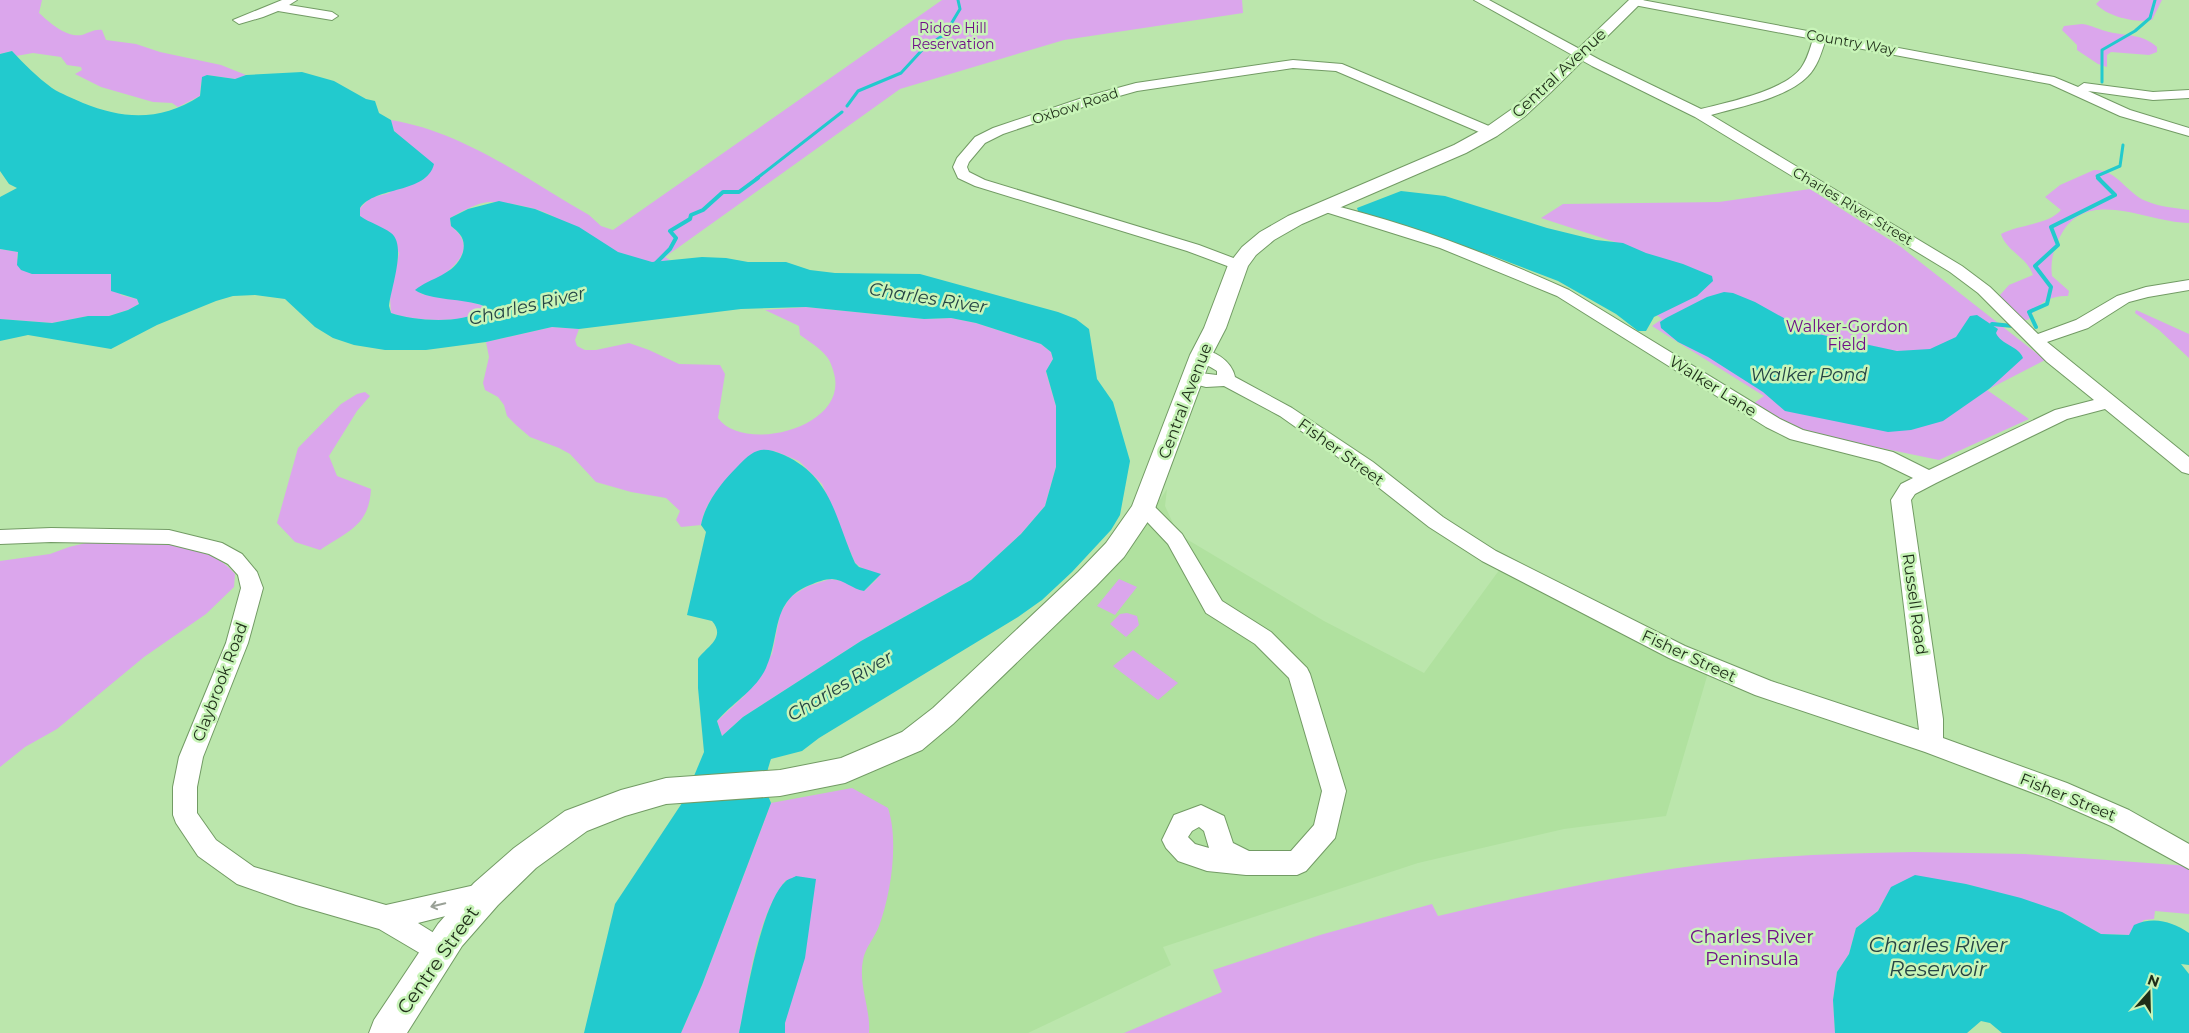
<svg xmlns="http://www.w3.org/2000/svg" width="2189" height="1033" viewBox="0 0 2189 1033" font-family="Montserrat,sans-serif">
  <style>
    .built { fill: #b0e19f }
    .green { fill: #dba6ec }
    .water { fill: #22cace }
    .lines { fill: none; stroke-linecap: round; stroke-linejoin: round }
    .stream-far1 { stroke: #22cace; stroke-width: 3 }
    .stream { stroke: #22cace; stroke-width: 4 }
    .minor-casing { stroke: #729b64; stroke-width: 2 }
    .major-casing { stroke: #729b64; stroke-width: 2 }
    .minor { fill: #fff; fill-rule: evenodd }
    .major { fill: #fff; fill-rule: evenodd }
    .oneway { stroke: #9aa197 }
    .labels { text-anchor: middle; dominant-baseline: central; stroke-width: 5; stroke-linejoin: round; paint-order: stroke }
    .far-park-label { font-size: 14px; fill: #700f88; stroke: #c8f4b8 }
    .far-street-label { font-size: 14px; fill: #1e2e18; stroke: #c8f4b8 }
    .street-label { font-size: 16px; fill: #1e2e18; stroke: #c8f4b8 }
    .park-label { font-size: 16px; fill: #700f88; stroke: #c8f4b8 }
    .water-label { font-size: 18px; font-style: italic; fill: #254445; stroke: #c8f4b8 }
    .near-park-label { font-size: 19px; fill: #700f88; stroke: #c8f4b8 }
    .near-street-label { font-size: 19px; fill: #1e2e18; stroke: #c8f4b8 }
    .near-water-label { font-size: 21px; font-style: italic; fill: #254445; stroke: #c8f4b8 }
  </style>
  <rect width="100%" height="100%" fill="#bbe6ac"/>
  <path class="built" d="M1167 489 1165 506 1178 534 1324 621 1424 673 1500 569 1708 673 1666 816 1564 829 1418 863 1163 947 1171 965 1028 1033H683L729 923 754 840 762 787 813 784 970 699 1087 597 1129 547Z"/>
  <g class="green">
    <path d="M0 0H42L39 13C49 22 66 38 82 35 89 33 94 29 102 30L106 40 136 44 160 52 221 65 246 75 235 79 207 75 201 83 200 96 178 107 172 103 153 102 101 87 75 74 82 70 81 67 67 65 61 57 33 53 16 56 12 51 0 54Z"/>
    <path d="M942 0H1242L1243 13 1064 40 900 89 665 257 670 260C625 274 576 221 535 209 522 205 502 202 489 202 476 203 461 212 450 218L451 226C486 254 440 274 421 294L464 300 484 306V309C466 325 412 321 391 313L390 297 399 253 385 230 371 225 360 216V208L370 198 389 193 424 157 394 131 391 120C464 132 526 179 589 215L601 226 613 230Z"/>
    <path d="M2100 0H2162L2152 20C2136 23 2108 17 2096 4Z"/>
    <path d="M2082 24C2092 25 2099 30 2109 32 2127 36 2143 34 2157 47V52L2149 55 2111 52 2107 55V67L2098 64 2077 50V45L2062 30 2064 26Z"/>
    <path d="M2094 170C2117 169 2126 193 2146 201 2160 207 2175 208 2189 210V223C2148 223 2089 187 2062 233 2054 246 2050 261 2052 276L2069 291 2068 296C2051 295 2037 303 2029 319L2024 321 2005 305 2000 295 2009 285 2033 275C2027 257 2006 251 2001 234 2020 224 2048 225 2061 210L2045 197 2060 185Z"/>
    <path d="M1810 189 1901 247 2045 360 1987 390 2029 419 1939 460 1799 431 1754 403 1764 396 1652 326 1662 319 1575 253 1621 244 1541 218 1563 204 1719 202Z"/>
    <path d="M0 249 18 252 17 258 32 274H111L121 295 137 299 139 304 128 310 109 316H88L52 323 0 319Z"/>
    <path d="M806 307 924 319 951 318 976 323 1041 344 1051 352 1053 359 1046 372 1056 406V467L1045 506 1021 534 971 580 861 641 743 717 722 736 717 721 744 696 772 654 780 614 790 597 808 586 830 579 843 581 864 591 877 579 855 563 822 484 799 461 774 451C744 470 708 486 701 525L681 527 676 520 680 511 666 498 631 492 596 482 570 454 559 448 530 437 516 425 507 416 504 405 498 397 485 390 483 383 489 357 486 342 552 327 579 329 575 340 577 346 585 350H596L629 343 649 350 679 364 720 365 725 374 718 418C743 453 843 429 835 378 834 372 831 362 827 357 820 348 810 342 800 335L799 326 765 310Z"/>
    <path d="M2136 310 2189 334V358L2159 330 2135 313Z"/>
    <path d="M365 392 370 396 357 411 329 456 337 476 371 489C369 526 348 531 320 550L295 542 277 523 298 448 341 404 357 394Z"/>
    <path d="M103 539C142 541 209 541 235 574L234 587 206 614 144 657 57 729 25 747 0 767V561L50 554 69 547Z"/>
    <path d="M1119 579 1137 587 1115 615 1097 606Z"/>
    <path d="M1127 613 1137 616 1139 625 1126 637 1110 624 1120 614Z"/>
    <path d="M1133 650 1178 683 1158 700 1113 666Z"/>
    <path d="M852 788 888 808C899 841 891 894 879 926 875 937 865 948 863 960 858 985 871 1009 869 1033H785L786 880C754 922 750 983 739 1033H681L702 985 771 803Z"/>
    <path d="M1914 852 2025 854 2189 866V914L2155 911 2154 919 2144 920 2130 935 2101 934 2062 912 1966 884 1884 899 1878 911 1856 928 1849 954 1837 972 1833 1000 1835 1033H1124L1222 992 1213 970 1320 935 1432 904 1438 916C1532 894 1628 873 1725 862 1788 855 1851 853 1914 852Z"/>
  </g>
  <g class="water">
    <path d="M12 51C24 64 37 77 52 88 61 94 73 98 83 103 125 120 161 121 200 96L202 77 207 75 235 79 246 75 302 72 334 81 366 99 375 101 379 113 391 120 394 131 434 164C427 194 375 186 360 208V216C370 223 382 226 391 233 407 245 391 288 389 306L391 313C414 321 461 324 482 311L484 306C463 298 431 301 415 290 431 277 456 275 463 252 466 239 460 233 451 226L450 218 468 209 499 201 535 209 579 227 618 252 652 262 702 257 726 258 748 262H786L810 270 835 273 920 274 1058 312 1076 319 1089 329 1097 379 1113 402 1130 461 1120 515 1111 530 1072 572 1042 600 1018 617 819 738 802 751 771 759C765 776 764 787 771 803L702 985 681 1033H584L615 904 684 800 704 752 698 688V659C705 648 727 638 712 621L687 615 706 532 701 525C705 503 722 482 737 467 754 449 761 445 784 455 832 477 835 518 855 563L859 567 881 574 864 591C852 589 845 580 832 579 825 579 817 582 810 585 770 601 781 636 766 668 756 690 732 703 717 721L722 736 743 717 861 641 971 580 1021 534 1045 506 1056 467V406L1046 371 1053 359 1051 352 1041 344 976 323 951 318 924 319 806 307 741 309 579 329 552 327 486 342 426 350H385L354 345 333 338 315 327 285 299 255 295 233 296 216 301 157 325 111 349 28 335 0 341V319L52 323 88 316H109L128 310 139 304 137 299 111 291V274H32L21 270 17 265 18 252 0 249V197L17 188 9 184 0 171V54Z"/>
    <path d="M1401 191 1445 196 1547 228 1596 240 1623 243 1646 253 1683 264 1712 276 1713 281 1697 296 1654 317 1646 331H1638L1616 314 1558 281 1493 256 1359 214 1357 208Z"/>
    <path d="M1724 292 1733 293 1755 302 1809 332 1897 351 1930 349 1956 337 1970 316 1977 315 1998 329 1996 333C2001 345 2019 346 2023 358L1989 389 1943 421 1911 430 1888 432 1785 411 1763 392 1708 357 1678 342 1661 328 1660 322 1666 318 1707 297Z"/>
    <path d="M1915 875 1966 884 2021 898 2062 912 2101 934 2129 935 2134 925C2153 916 2172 921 2189 933V965L2181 964 2189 974V1033H2002L1990 1023 1981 1021 1967 1033H1835L1833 1000 1837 972 1849 954 1856 928 1878 911 1891 887Z"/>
    <path d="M796 876 816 879 805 958 785 1023V1033H739C746 999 761 903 786 881 788 879 793 878 796 876Z"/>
  </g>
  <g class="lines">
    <g class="stream-far1">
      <path d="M2102 82V50L2135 31 2150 18 2155 0"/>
      <path d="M847 106 858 91 901 73 923 49 945 34 960 9 958 0"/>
      <path d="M756 179 842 112"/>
      <path d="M2100 179 2097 176 2120 166 2123 145"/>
    </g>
    <g class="stream">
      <path d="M654 265 670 249 676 238 670 231 690 219 691 215 703 210 723 192H739L758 178"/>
      <path d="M1992 324 2013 326"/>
      <path d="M2036 327 2029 312 2047 304 2051 287 2035 266 2058 245 2051 227 2115 195 2098 178"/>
    </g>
    <g class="minor-casing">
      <g id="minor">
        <path d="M282 0H297L289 5 332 12 338 16 332 20 278 11 263 17 239 24 233 20Z"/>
        <path d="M1474 0H1489L1600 60 1701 109C1728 102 1784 91 1801 68 1807 60 1810 49 1813 39L1634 5 1630 4V0H1642L2054 77 2078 87 2084 83 2153 92 2189 90V98L2153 100 2088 91 2130 110 2189 128V136L2120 116 2050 84 1825 42C1821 54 1817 67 1808 76 1787 98 1739 107 1711 115L1962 266 1990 287 2038 334 2076 320 2117 296 2146 287 2189 280V290L2148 297 2129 302 2088 328 2047 342 2189 457V474L2182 472 2105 409 2067 419 1936 483 1915 494 1911 500 1943 719V738L2067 783 2129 810 2189 844V869L2111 826 2049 799 1925 752 1755 695 1669 658 1482 561 1429 527 1359 472 1280 416 1224 386 1206 387 1186 382 1183 378 1186 374 1192 372 1217 375V371C1209 365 1197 362 1192 355L1195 351C1212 347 1232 361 1235 377L1292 408 1373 462 1443 517 1496 551 1685 646 1771 681 1919 730 1891 500 1901 484 1913 478 1880 462 1790 439 1766 427 1557 296 1440 248 1319 210 1317 207 1324 203C1408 223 1490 254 1569 290L1780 419 1803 430 1893 452 1929 470 2055 410 2094 400 2047 362 1978 293 1950 272 1695 117 1592 66Z"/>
        <path d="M1293 60 1342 64 1496 129 1498 132 1491 136 1486 135 1336 71 1293 68 1137 91 1098 102 1003 134 985 143 969 162 967 167 969 172 985 180 1199 245 1244 262 1246 265 1244 268 1238 270 1187 251 975 186 958 178 953 167 957 158 975 137 993 128 1088 96 1136 83Z"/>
        <path d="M1144 501 1151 503 1182 534 1222 601 1271 632 1307 668 1310 674 1346 791 1335 838 1306 871 1297 875H1246L1207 871 1178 861 1166 848 1162 840 1174 815 1201 805 1224 816 1233 843 1249 851H1291L1314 825 1322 791 1289 678 1255 644 1206 613 1168 544 1134 508 1137 503ZM1199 827 1204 831 1209 848 1195 844 1188 837 1192 831Z"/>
        <path d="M51 528 169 530 222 543 242 554 257 572 263 588 248 643 203 757 197 787V813L216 840 254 867 386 905 484 883 493 886 497 895 493 904 418 923 450 943 454 952 450 961 440 965 379 929 296 905 237 884 198 856 176 823 173 815V787L179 757 226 643 241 588 238 575 228 564 209 554 169 544 51 542 0 544V530Z"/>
      </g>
    </g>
    <g class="major-casing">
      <path id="major" d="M1629 0H1644L1550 93 1524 117 1497 136 1466 153 1302 224 1274 240 1256 255 1248 266 1226 328 1212 355 1153 514 1124 557 1096 586 953 724 922 750 845 783 780 796 666 804 625 816 587 831 536 868 498 905 462 946 407 1033H369L374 1020 438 924 474 883 514 848 565 811 621 790 666 778 780 770 841 758 902 732 933 708 1078 572 1106 543 1132 506 1190 355 1204 328 1228 265 1242 247 1260 232 1288 216 1454 145 1485 128 1512 109 1538 87Z"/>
    </g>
    <use href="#minor" class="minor"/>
    <use href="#major" class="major"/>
  </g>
  <defs><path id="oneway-shaft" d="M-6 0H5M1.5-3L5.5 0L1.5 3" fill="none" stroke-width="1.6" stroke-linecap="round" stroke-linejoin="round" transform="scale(1.25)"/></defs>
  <use class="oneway" href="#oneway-shaft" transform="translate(438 905) rotate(166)"/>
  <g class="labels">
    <g class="far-park-label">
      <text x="953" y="28">Ridge Hill<tspan x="953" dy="16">Reservation</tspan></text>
    </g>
    <g class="far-street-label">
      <text transform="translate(1851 42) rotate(10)">Country Way</text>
      <text transform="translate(1075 106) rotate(-18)">Oxbow Road</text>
      <text transform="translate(1853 206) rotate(31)">Charles River Street</text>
    </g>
    <g class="street-label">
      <text transform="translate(1559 73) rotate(-43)">Central Avenue</text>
      <text transform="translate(1713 386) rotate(32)">Walker Lane</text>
      <text transform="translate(1185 401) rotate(-69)">Central Avenue</text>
      <text transform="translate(1341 452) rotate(36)">Fisher Street</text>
      <text transform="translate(1915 604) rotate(82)">Russell Road</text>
      <text transform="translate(1689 656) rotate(25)">Fisher Street</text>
      <text transform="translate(220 682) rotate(-69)">Claybrook Road</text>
      <text transform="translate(2068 797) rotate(22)">Fisher Street</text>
    </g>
    <g class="park-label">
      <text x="1847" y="326">Walker-Gordon<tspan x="1847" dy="18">Field</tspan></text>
    </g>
    <g class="water-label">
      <text transform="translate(928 298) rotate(9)">Charles River</text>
      <text transform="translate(527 306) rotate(-13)">Charles River</text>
      <text x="1809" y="375">Walker Pond</text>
      <text transform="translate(840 686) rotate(-31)">Charles River</text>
    </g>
    <g class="near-park-label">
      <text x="1752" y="936">Charles River<tspan x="1752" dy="22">Peninsula</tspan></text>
    </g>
    <g class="near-street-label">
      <text transform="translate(438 960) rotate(-55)">Centre Street</text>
    </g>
    <g class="near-water-label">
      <text x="1938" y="944">Charles River<tspan x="1938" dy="24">Reservoir</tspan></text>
    </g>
  </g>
  <g transform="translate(2149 993) rotate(20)" stroke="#c8f4b8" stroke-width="4" paint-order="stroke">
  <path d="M0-4L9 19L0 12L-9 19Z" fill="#1e2e18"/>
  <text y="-8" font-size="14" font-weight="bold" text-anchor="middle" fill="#1e2e18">N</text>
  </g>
</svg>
